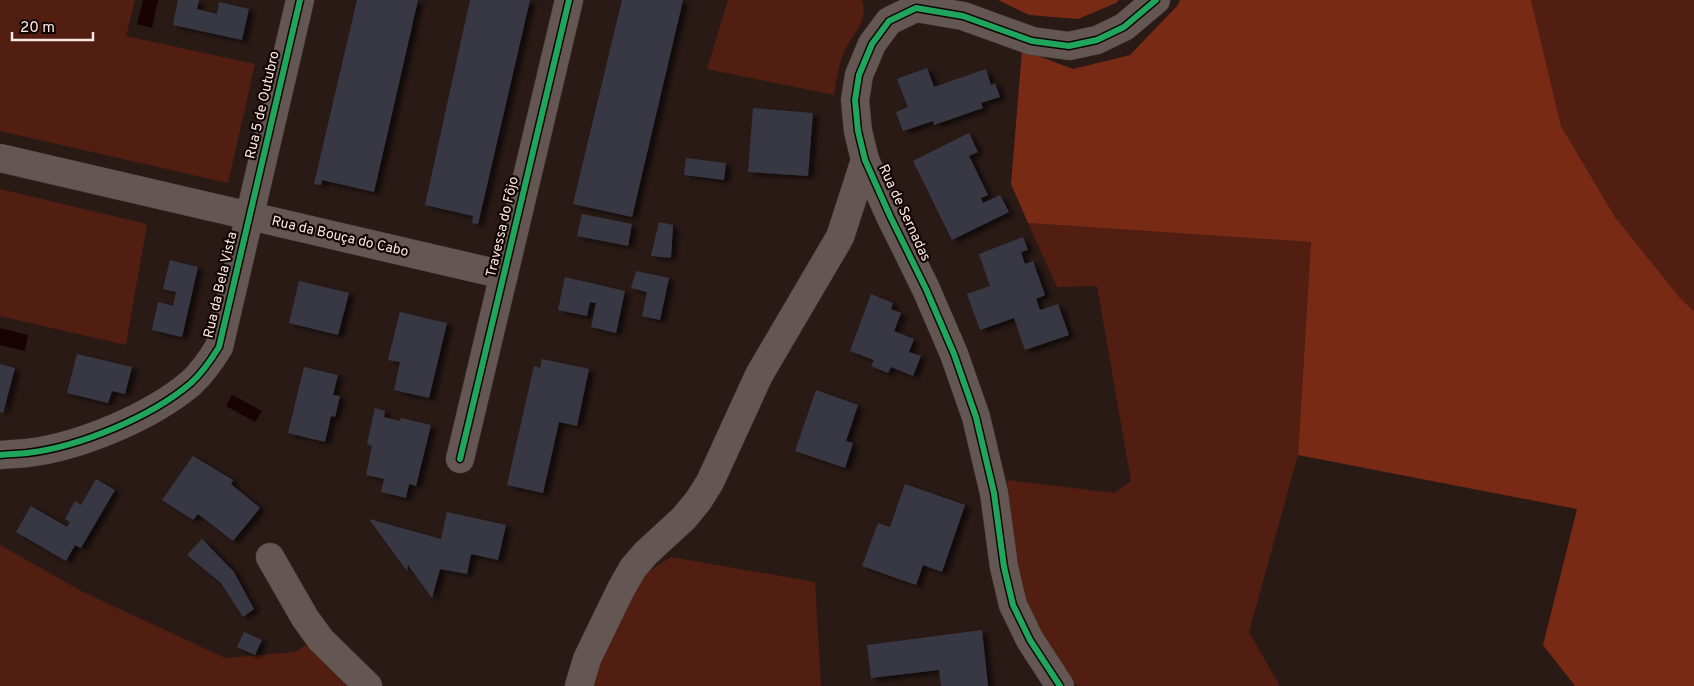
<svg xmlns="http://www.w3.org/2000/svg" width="1694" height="686" viewBox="0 0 1694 686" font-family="Overpass,sans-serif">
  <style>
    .green { fill: #521e12 }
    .forest { fill: #782a15 }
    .water { fill: #180302 }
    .building { fill: #393844; filter: url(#shadow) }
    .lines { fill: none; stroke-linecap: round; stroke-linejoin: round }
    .minor-casing { stroke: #443734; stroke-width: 29 }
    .minor { stroke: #635653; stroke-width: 28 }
    .cycleway-casing { stroke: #110604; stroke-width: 9 }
    .cycleway { stroke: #20a55d; stroke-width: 6 }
    .labels { text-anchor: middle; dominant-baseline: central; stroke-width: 4.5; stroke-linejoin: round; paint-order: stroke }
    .street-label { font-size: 14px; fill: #fce8e2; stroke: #110604 }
  </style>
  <defs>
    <filter id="shadow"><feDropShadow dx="5.5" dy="3" stdDeviation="2.5" flood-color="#0009"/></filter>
  </defs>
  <rect width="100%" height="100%" fill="#2a1a16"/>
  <g class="green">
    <path d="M0 0H135L126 36 255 64 228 183 0 131Z"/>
    <path d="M728 0H862C869 23 852 33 844 53 838 67 836 80 834 95L707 69Z"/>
    <path d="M1531 0H1694V311L1680 298 1615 217 1561 126Z"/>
    <path d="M0 189 147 224 126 345 0 316Z"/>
    <path d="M1028 223 1311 242 1298 455 1249 632 1280 686H1077L1028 611 1015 548 1007 480 1114 493 1131 481 1097 286 1057 287Z"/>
    <path d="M0 545 83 592 225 658 296 652 312 640 358 686H0Z"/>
    <path d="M671 557 815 582 821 686H588L640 577Z"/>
  </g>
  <g class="forest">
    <path d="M998 0H1119L1116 3 1078 19 1029 15Z"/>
    <path d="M1180 0H1531L1561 126 1615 217 1680 298 1694 311V686H1575L1543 645 1577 509 1298 455 1311 242 1028 223 1011 184 1022 50 1073 69 1130 55 1178 5Z"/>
  </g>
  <g class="water">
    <path d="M143 0H158L152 28 137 24Z"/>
    <path d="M0 328 28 335 25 351 0 345Z"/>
    <path d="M232 395 262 411 255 422 226 406Z"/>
  </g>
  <g class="building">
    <path d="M178 0H199L197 9 217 14 219 2 249 9 242 40 173 25Z"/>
    <path d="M357 0H418L374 192 322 180 321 185 314 184Z"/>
    <path d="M470 0H530L478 224 472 223 473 216 425 205Z"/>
    <path d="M622 0H683L632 217 573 204Z"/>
    <path d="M927 68 934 87 986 69 991 85 995 83 1000 97 981 103 983 108 934 125 933 121 903 131 896 112 908 107 897 79Z"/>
    <path d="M753 108 813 113 808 176 748 172Z"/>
    <path d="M969 133 978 152 969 156 988 195 981 198 983 203 1000 195 1009 212 952 240 913 161Z"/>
    <path d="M686 158 726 163 724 180 684 175Z"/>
    <path d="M582 214 632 224 628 246 577 236Z"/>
    <path d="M659 222 673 225 671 258 651 256Z"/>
    <path d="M1023 237 1028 250 1021 252 1025 264 1033 261 1045 295 1036 299 1040 310 1058 304 1069 335 1025 350 1014 318 980 330 967 294 990 286 979 254Z"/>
    <path d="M170 260 198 267 182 337 152 330 158 302 173 306 176 292 163 289Z"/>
    <path d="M636 271 669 278 660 320 642 316 647 292 631 288Z"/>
    <path d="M565 277 625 291 616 333 591 327 596 303 590 302 587 316 558 310Z"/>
    <path d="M299 281 349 293 338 335 289 323Z"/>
    <path d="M871 294 893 303 891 309 901 313 894 331 914 339 909 352 921 356 913 376 891 367 888 373 871 366 874 360 850 351Z"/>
    <path d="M400 312 447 323 429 398 394 390 400 362 388 360Z"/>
    <path d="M77 354 132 367 125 394 112 391 108 403 67 393Z"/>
    <path d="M542 359 589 369 577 426 559 422 543 493 507 485 534 366 540 368Z"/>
    <path d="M0 364 15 368 3 413 0 412Z"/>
    <path d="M304 367 338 375 333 395 340 396 335 417 331 416 325 442 288 433Z"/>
    <path d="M816 390 858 405 846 441 853 443 845 468 795 451Z"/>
    <path d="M375 408 385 411 384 417 400 421 401 418 431 425 416 486 409 484 406 498 381 492 384 479 366 475 372 446 367 444Z"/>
    <path d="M193 456 233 480 231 484 260 508 233 541 198 514 193 520 162 500Z"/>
    <path d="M96 479 115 490 81 548 75 545 66 561 16 532 31 506 67 527 70 522 65 519 75 501 81 505Z"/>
    <path d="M905 484 965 505 942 572 923 565 916 585 862 566 878 523 890 527Z"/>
    <path d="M447 512 506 525 498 560 471 554 467 574 440 569 432 598 408 565 407 571 369 519 441 539Z"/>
    <path d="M202 539 234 572 254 609 243 617 221 583 187 555Z"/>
    <path d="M982 630 988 686H941L939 670 871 678 867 645Z"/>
    <path d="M244 632 262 640 255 655 237 647Z"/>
  </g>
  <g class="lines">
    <g class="minor-casing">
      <g id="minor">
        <path d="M0 158 504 275"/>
        <path d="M0 455C9 454 18 454 27 453 79 447 151 417 191 383 202 373 211 360 219 347L300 0"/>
        <path d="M460 459 569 0"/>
        <path d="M270 557 305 618 321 640 368 686"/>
        <path d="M579 686 587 659 621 589 633 568 646 553 684 518 698 501 710 482 759 375 840 237 865 160"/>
        <path d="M1060 686 1030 640 1013 605 1004 567 994 493 976 417 954 354 926 289 890 216 865 160 858 131 855 100 859 75 872 44 889 21 916 8 963 16 1032 41 1069 46 1097 40 1124 27 1156 0"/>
      </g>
    </g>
    <use href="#minor" class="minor"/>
    <g class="cycleway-casing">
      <g id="cycleway">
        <path d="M0 455C9 454 18 454 27 453 79 447 151 417 191 383 202 373 211 360 219 347L300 0"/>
        <path d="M460 459 569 0"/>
        <path d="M1060 686 1030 640 1013 605 1004 567 994 493 976 417 954 354 926 289 890 216 865 160 858 131 855 100 859 75 872 44 889 21 916 8 963 16 1032 41 1069 46 1097 40 1124 27 1156 0"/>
      </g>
    </g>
    <use href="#cycleway" class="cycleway"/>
  </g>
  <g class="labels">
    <g class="street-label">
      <text transform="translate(263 105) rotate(-77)">Rua 5 de Outubro</text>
      <text transform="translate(904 213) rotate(65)">Rua de Sernadas</text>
      <text transform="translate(503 227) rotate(-77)">Travessa do Fôjo</text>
      <text transform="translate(340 237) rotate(13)">Rua da Bouça do Cabo</text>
      <text transform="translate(221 285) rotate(-77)">Rua da Bela Vista</text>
    </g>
  </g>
  <path d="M12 32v8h81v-8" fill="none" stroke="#fce8e2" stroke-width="2.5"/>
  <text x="20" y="32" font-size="15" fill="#fce8e2" stroke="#110604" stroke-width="4" paint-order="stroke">20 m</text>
</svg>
